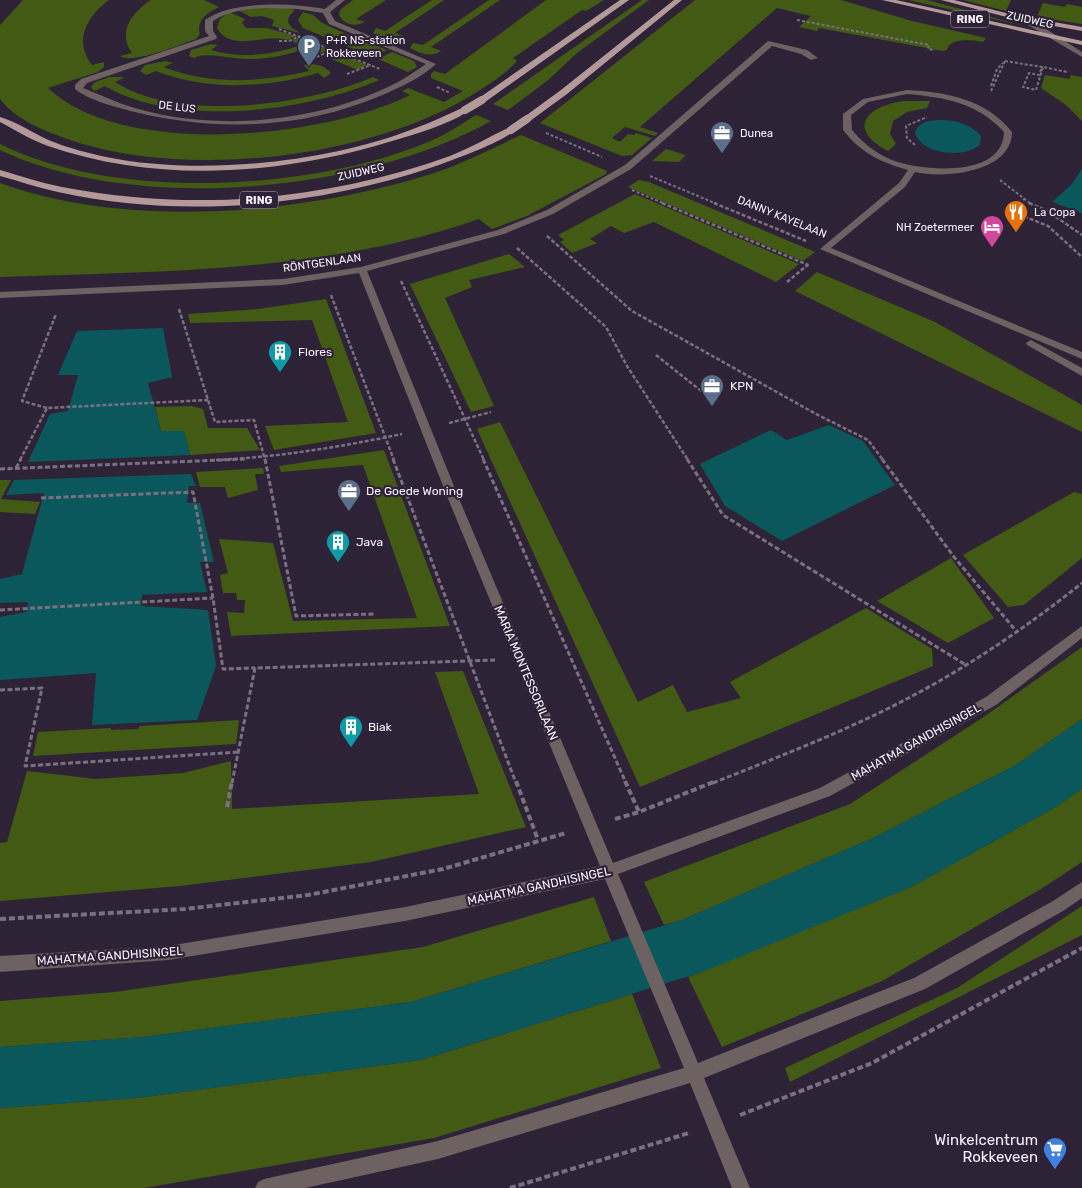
<svg xmlns="http://www.w3.org/2000/svg" width="1082" height="1188" viewBox="0 0 1082 1188" font-family="Rubik,sans-serif">
  <style>
    .green { fill: #435a15 }
    .water { fill: #0b585c }
    .lines { fill: none; stroke-linecap: round; stroke-linejoin: round }
    .path-far3 { stroke: #7a7081; stroke-width: 2; stroke-dasharray: 3 2; stroke-linecap: butt }
    .path-far2 { stroke: #7a7081; stroke-width: 2.5; stroke-dasharray: 4 2; stroke-linecap: butt }
    .path-far1 { stroke: #7a7081; stroke-width: 3; stroke-dasharray: 5 2.5; stroke-linecap: butt }
    .path { stroke: #7a7081; stroke-width: 4; stroke-dasharray: 6 3; stroke-linecap: butt }
    .minor { fill: #6e6161; fill-rule: evenodd }
    .major { fill: #b49999; fill-rule: evenodd }
    .major-bridge { stroke: #b49999; stroke-width: 8 }
    .labels { text-anchor: middle; dominant-baseline: central; stroke-width: 4.5; stroke-linejoin: round; paint-order: stroke }
    .shield { fill: #2e2336; stroke: #bbb2c1; stroke-width: 1 }
    .shield-label { font-size: 11px; font-weight: bold; fill: #f7f0fd }
    .far-street-label { font-size: 11px; fill: #f7f0fd; stroke: #2e2336 }
    .far-poi-label { font-size: 11px; fill: #f7f0fd; stroke: #2e2336; text-anchor: start }
    .poi-label { font-size: 12px; fill: #f7f0fd; stroke: #2e2336; text-anchor: start }
    .street-label { font-size: 12px; fill: #f7f0fd; stroke: #2e2336 }
    .near-poi-label { font-size: 15px; fill: #f7f0fd; stroke: #2e2336; text-anchor: end }
  </style>
  <rect width="100%" height="100%" fill="#2e2336"/>
  <g class="green">
    <path d="M23 0H109C87 16 73 41 92 65L104 62V67L98 72 48 88C122 159 325 138 410 95L402 91 408 88 444 102 463 91 431 78V74L434 71 445 74 546 0H604L586 11 582 10 513 58 517 61C505 75 487 85 472 95 367 159 184 180 67 139 43 130 16 120 0 99V25Z"/>
    <path d="M151 0H204L219 7C207 13 196 20 200 34L196 39C181 44 132 65 120 56L132 53C117 32 132 12 151 0Z"/>
    <path d="M353 0H386L356 19 365 22C355 27 344 25 339 15L340 10Z"/>
    <path d="M432 0H444L395 33 404 36C393 43 383 38 373 33L376 28 385 31Z"/>
    <path d="M489 0H500L431 47 441 51C430 58 420 53 410 48L413 43 423 45Z"/>
    <path d="M642 0H649L577 53 547 81 508 110 493 104Z"/>
    <path d="M695 0H841L912 21 986 38 983 42C971 40 960 38 949 45L947 50 943 51 819 28 817 31 799 27 811 16 777 8 640 127 658 133 655 136 625 127 612 138 620 142 628 134 634 135 636 133 652 138 632 155 622 156 540 123Z"/>
    <path d="M908 0H927L1025 26Z"/>
    <path d="M963 0H1011L1006 11Z"/>
    <path d="M1043 3 1065 7 1067 4 1082 7V24L1037 17Z"/>
    <path d="M276 6 295 10 289 16 288 22 292 28 300 33 272 26 274 20 262 16 251 17 236 9Z"/>
    <path d="M229 12 245 19 242 23 246 28H267L296 36 287 40C266 32 232 54 217 28L220 19Z"/>
    <path d="M303 12 313 15 322 23 351 36 337 42 303 28 298 20Z"/>
    <path d="M300 37 330 50C315 57 306 48 292 41Z"/>
    <path d="M355 37 387 50 374 57 341 44Z"/>
    <path d="M211 44 218 45 211 50C240 59 271 55 299 46L304 49C287 55 269 59 251 59 234 60 207 51 194 58L189 56 191 50Z"/>
    <path d="M334 51 367 65 358 70 324 56Z"/>
    <path d="M392 52 414 61 417 67 408 72 378 59Z"/>
    <path d="M165 61 173 63 164 67 169 69C213 85 264 82 309 71L304 65C313 63 324 65 331 73L324 78 318 73C267 88 206 91 156 71L146 75 140 71 145 65Z"/>
    <path d="M1045 75 1070 79 1071 75 1082 77V121L1066 105 1041 88Z"/>
    <path d="M110 77H122L124 78 115 82C178 123 308 105 373 77L379 80C306 112 176 128 105 86L94 91 91 87 95 82Z"/>
    <path d="M905 101H930L927 108 907 112 893 121 890 134 896 144 888 151C845 128 868 105 905 101Z"/>
    <path d="M476 115 491 121C363 193 134 214 0 150V144C114 201 307 191 423 144 442 137 459 126 476 115Z"/>
    <path d="M521 135 607 171 606 174 527 216 492 229 479 219C325 273 160 271 0 277V183C128 230 307 214 434 173 464 163 493 148 521 135Z"/>
    <path d="M666 149 686 155 679 162 652 161Z"/>
    <path d="M639 180 649 182 815 252 803 261 628 187Z"/>
    <path d="M635 194 799 264 776 282 654 222 624 233 611 226 590 239 597 243 572 253 560 242 564 240 558 235Z"/>
    <path d="M509 254 525 267 469 280 472 287 445 298 494 406 471 412 410 284Z"/>
    <path d="M817 272 935 322 1082 405V432L795 291Z"/>
    <path d="M326 299 376 433 274 450 265 426 348 422 312 320 190 323 188 314 258 309Z"/>
    <path d="M192 406 203 409 208 428H247L260 450 190 455 184 431H161L155 407Z"/>
    <path d="M500 422 638 702 673 685 687 712 741 698 730 682 866 608 932 649 933 666 640 787 477 429Z"/>
    <path d="M384 450 450 626 231 636 227 612 244 613 245 600H237L236 593H223L220 575 228 573 219 539 273 543 293 621 417 618 363 465 281 472 279 466Z"/>
    <path d="M263 468 264 474H255L258 490 228 498 225 487H200L196 472Z"/>
    <path d="M0 480H11L1 499 40 502 35 514 0 512Z"/>
    <path d="M1074 492 1082 494V558L1024 605 1008 607 963 555Z"/>
    <path d="M951 558 994 618 948 643 877 601Z"/>
    <path d="M1082 647V719L1016 765 871 839 682 920 664 925 644 882 850 804 988 714Z"/>
    <path d="M463 671 526 827 371 862 180 886 0 901V843L7 842 27 771 96 779 183 773 231 761 232 809 479 794 435 672Z"/>
    <path d="M239 720 236 744 33 756 38 732 111 728V730L138 729 140 726Z"/>
    <path d="M1082 789V862L1041 889 882 981 722 1047 688 977 911 887 1054 808Z"/>
    <path d="M594 897 611 941 411 1002 143 1037 0 1047V1001L115 992 423 947Z"/>
    <path d="M1082 906V935L790 1082 785 1068 957 988Z"/>
    <path d="M632 994 661 1068 434 1138 144 1188H0V1108L137 1098 421 1060Z"/>
  </g>
  <g class="water">
    <path d="M944 120C960 121 972 126 981 136L980 145C963 159 921 154 915 133 918 120 933 120 944 120Z"/>
    <path d="M1082 169V213L1052 202 1071 185Z"/>
    <path d="M163 328 172 377 148 383 161 431H184L190 455 28 462 50 414 68 411 78 375H58L77 331Z"/>
    <path d="M829 425 863 441 895 485 782 541 725 506 700 464 771 430 787 440Z"/>
    <path d="M191 474 196 486H189L187 503H200L214 562H200L207 592 142 595 141 606 208 610 216 666 197 720 92 725 96 673 0 680V617L26 612 28 602 0 603V579L22 574 44 493 6 495 14 480Z"/>
    <path d="M1082 719V789L1054 808 911 887 705 971 421 1060 137 1098 0 1108V1047L143 1037 411 1002 682 920 871 839 1016 765Z"/>
  </g>
  <g class="lines">
    <g class="path-far3">
      <path d="M797 20 929 45 928 49 935 50"/>
      <path d="M279 29 380 69"/>
      <path d="M279 41H289L300 36"/>
      <path d="M312 59 332 50"/>
      <path d="M1005 61 1042 67 1039 75 1029 73 1023 87 1036 90 1043 67 1067 72"/>
      <path d="M347 74 371 65"/>
      <path d="M991 86 997 69 1003 63"/>
      <path d="M437 87 450 93"/>
      <path d="M991 91 1005 61"/>
      <path d="M546 133 602 157"/>
      <path d="M915 145 907 138 906 126 927 117"/>
      <path d="M650 176 717 204"/>
      <path d="M1000 180 1031 204"/>
      <path d="M632 190 665 204"/>
      <path d="M1020 204 1024 199"/>
    </g>
    <g class="path-far2">
      <path d="M662 203 808 265"/>
      <path d="M714 203 806 241"/>
      <path d="M1021 203 1013 212 1048 226 1082 257"/>
      <path d="M1029 203 1046 210 1082 235"/>
      <path d="M547 236 632 311 816 414 868 440 883 460"/>
      <path d="M517 248 606 327 627 366 688 460"/>
      <path d="M401 281 484 460"/>
      <path d="M787 282 810 263"/>
      <path d="M331 295 394 460"/>
      <path d="M179 309 215 422 254 420 265 460"/>
      <path d="M656 355 705 394"/>
      <path d="M47 408 22 401 56 314"/>
      <path d="M449 423 491 412"/>
      <path d="M20 460 47 408 208 400"/>
      <path d="M216 460C279 457 340 447 402 434"/>
    </g>
    <g class="path-far1">
      <path d="M265 459 296 616 374 614"/>
      <path d="M393 459 516 783"/>
      <path d="M483 459 626 783"/>
      <path d="M687 459 723 515 966 665"/>
      <path d="M882 459 954 557 1017 632"/>
      <path d="M16 468 21 459"/>
      <path d="M0 469 246 459"/>
      <path d="M41 498 193 492 213 598 223 669 255 668"/>
      <path d="M0 610 213 598"/>
      <path d="M0 690 42 688 25 766 239 752"/>
      <path d="M232 783 255 668 495 660"/>
      <path d="M713 783C773 759 833 736 891 707 959 673 1023 630 1082 583"/>
    </g>
    <g class="path">
      <path d="M516 781 538 840"/>
      <path d="M625 781 639 812"/>
      <path d="M227 807 232 781"/>
      <path d="M615 819 639 812 716 781"/>
      <path d="M0 919 185 909 308 895 443 869 566 833"/>
      <path d="M740 1115 872 1063 1082 948"/>
      <path d="M510 1188 689 1133"/>
    </g>
    <g class="minor">
      <path d="M336 0H345L330 12 335 21 436 64C421 78 399 88 380 96 302 129 217 132 135 112 118 108 88 100 75 89V85L81 79 209 36 205 31V20C232 0 291 3 325 9ZM265 8 297 9 323 13 329 24 426 64C414 72 403 80 390 86 311 124 206 133 122 104 109 99 96 93 83 88L87 83 216 39 217 37 213 31V21C229 11 246 9 265 8Z"/>
      <path d="M1023 18H1029L1082 52V57L1023 22Z"/>
      <path d="M768 41 807 50 818 58 811 60 801 54 772 46 631 169 553 214 504 234 367 271 460 501 613 863 820 788 986 697 1082 626V638L996 705 830 796 618 874 698 1063 914 978 1053 901 1082 882V898L1063 911 925 989 704 1078 750 1188H732L690 1083 438 1159 305 1188H255L258 1182 264 1179 438 1141 684 1068 605 879 405 921 168 960 0 972V956L168 946 405 907 600 866 449 501 359 273 283 285 0 298V292L283 279 361 267 498 230 547 210 625 165Z"/>
      <path d="M907 90C946 92 986 99 1012 132 1012 172 945 179 915 172L905 187 831 248 1082 352V359L820 249 899 183 908 170C881 162 862 154 843 130V114L863 99ZM907 94C944 97 978 103 1004 132 1003 179 921 171 892 160 875 153 863 143 852 130L851 115 868 102Z"/>
      <path d="M1031 340 1082 368V376L1027 345 1026 343Z"/>
    </g>
    <g class="major">
      <path d="M620 0H629L485 102H479V98Z"/>
      <path d="M674 0H682L567 94 530 121H524V117L561 90Z"/>
      <path d="M882 0H896L1082 41V45Z"/>
      <path d="M941 0H954L1014 15 1082 27V31L1014 19Z"/>
      <path d="M462 108 469 110C456 122 410 136 392 141 282 175 158 184 48 146 31 140 15 130 0 122V117C18 122 34 134 51 141 68 148 88 153 106 157 199 176 325 163 413 129 430 123 446 115 462 108Z"/>
      <path d="M508 128 515 130C501 143 452 160 433 167 314 207 181 219 58 192 39 188 19 181 0 176V170C21 176 41 183 62 187 192 212 325 201 450 156 470 148 489 137 508 128Z"/>
    </g>
    <g class="major-bridge">
      <path d="M465 110 482 100"/>
      <path d="M511 130 527 119"/>
    </g>
  </g>
  <defs>
    <g id="parking-pin" transform="scale(1.25)"><path d="M0 17L-7.5 6A9.5 9.5 0 1 1 7.5 6Z" fill="#5c6f8a" stroke="#2e2336"/><path d="M-3.5-5.5H1a3.5 3.5 0 0 1 0 7H-1V5.5H-3.5ZM-1-3.4V-.6H.8a1.4 1.4 0 0 0 0-2.8Z" fill="#fff"/></g>
    <g id="office-pin" transform="scale(1.25)"><path d="M0 17L-7.5 6A9.5 9.5 0 1 1 7.5 6Z" fill="#5c6f8a" stroke="#2e2336"/><path d="M-6-3h4V-5.5h4V-3h4V5H-6ZM-1-4.5V-3h2v-1.5ZM-6 0V1H6V0Z" fill="#fff"/></g>
    <g id="restaurant-pin" transform="scale(1.25)"><path d="M0 17L-7.5 6A9.5 9.5 0 1 1 7.5 6Z" fill="#e8710a" stroke="#2e2336"/><path d="M-5-6h1v4h1v-4h1v4h1v-4h1v5L-1.5 .5V6h-2V.5L-5-1ZM5-6V6H3V1.5H1.5Q1.5-4 5-6Z" fill="#fff"/></g>
    <g id="hotel-pin" transform="scale(1.25)"><path d="M0 17L-7.5 6A9.5 9.5 0 1 1 7.5 6Z" fill="#d1479c" stroke="#2e2336"/><path d="M-6-4.5h1.5V1H6V5H4.5V3h-9V5H-6ZM-4 0a1.8 1.8 0 1 1 3.6 0ZM.5 0V-2.5h3Q6-2.5 6 0Z" fill="#fff"/></g>
    <g id="building-pin" transform="scale(1.25)"><path d="M0 17L-7.5 6A9.5 9.5 0 1 1 7.5 6Z" fill="#0f9aa8" stroke="#2e2336"/><path d="M-4-6H4V6H1V3H-1V6H-4ZM-2.5-4.3h1.7v1.8h-1.7ZM.8-4.3h1.7v1.8H.8ZM-2.5-1h1.7V.8h-1.7ZM.8-1h1.7V.8H.8Z" fill="#fff"/></g>
    <g id="supermarket-pin" transform="scale(1.25)"><path d="M0 17L-7.5 6A9.5 9.5 0 1 1 7.5 6Z" fill="#3f7fe0" stroke="#2e2336"/><path d="M-6-5.5h2.5l.6 2H6L4.5 2H-2.5L-4.4-4H-6ZM-1.5 3.2a1.3 1.3 0 1 0 .1 0ZM3 3.2a1.3 1.3 0 1 0 .1 0Z" fill="#fff"/></g>
  </defs>
  <g fill-rule="evenodd">
    <use href="#parking-pin" x="309" y="46"/>
    <use href="#office-pin" x="722" y="133"/>
    <use href="#restaurant-pin" x="1016" y="212"/>
    <use href="#hotel-pin" x="992" y="227"/>
    <use href="#building-pin" x="280" y="352"/>
    <use href="#office-pin" x="712" y="386"/>
    <use href="#office-pin" x="349" y="491"/>
    <use href="#building-pin" x="338" y="542"/>
    <use href="#building-pin" x="351" y="727"/>
    <use href="#supermarket-pin" x="1055" y="1149"/>
  </g>
  <g class="labels">
    <g class="shield">
      <rect x="951" y="10.5" width="38" height="17" rx="4"/>
      <rect x="240" y="191.5" width="38" height="17" rx="4"/>
    </g>
    <g class="shield-label">
      <text x="970" y="19">RING</text>
      <text x="259" y="200">RING</text>
    </g>
    <g class="far-street-label">
      <text transform="translate(1030 20) rotate(12)">ZUIDWEG</text>
      <text transform="translate(177 107) rotate(7)">DE LUS</text>
      <text transform="translate(361 172) rotate(-13)">ZUIDWEG</text>
      <text transform="translate(782 217) rotate(22)">DANNY KAYELAAN</text>
      <text transform="translate(322 263) rotate(-8)">RÖNTGENLAAN</text>
    </g>
    <g class="far-poi-label">
      <text x="326" y="40">P+R NS-station<tspan x="326" dy="13">Rokkeveen</tspan></text>
      <text x="740" y="133">Dunea</text>
      <text x="1034" y="212">La Copa</text>
      <text x="974" y="227" text-anchor="end">NH Zoetermeer</text>
    </g>
    <g class="poi-label">
      <text x="298" y="352">Flores</text>
      <text x="730" y="386">KPN</text>
      <text x="366" y="491">De Goede Woning</text>
      <text x="356" y="542">Java</text>
      <text x="368" y="727">Biak</text>
    </g>
    <g class="street-label">
      <text transform="translate(526 673) rotate(67)">MARIA MONTESSORILAAN</text>
      <text transform="translate(916 742) rotate(-29)">MAHATMA GANDHISINGEL</text>
      <text transform="translate(539 886) rotate(-12)">MAHATMA GANDHISINGEL</text>
      <text transform="translate(110 956) rotate(-4)">MAHATMA GANDHISINGEL</text>
    </g>
    <g class="near-poi-label">
      <text x="1038" y="1140">Winkelcentrum<tspan x="1038" dy="17">Rokkeveen</tspan></text>
    </g>
  </g>
</svg>
